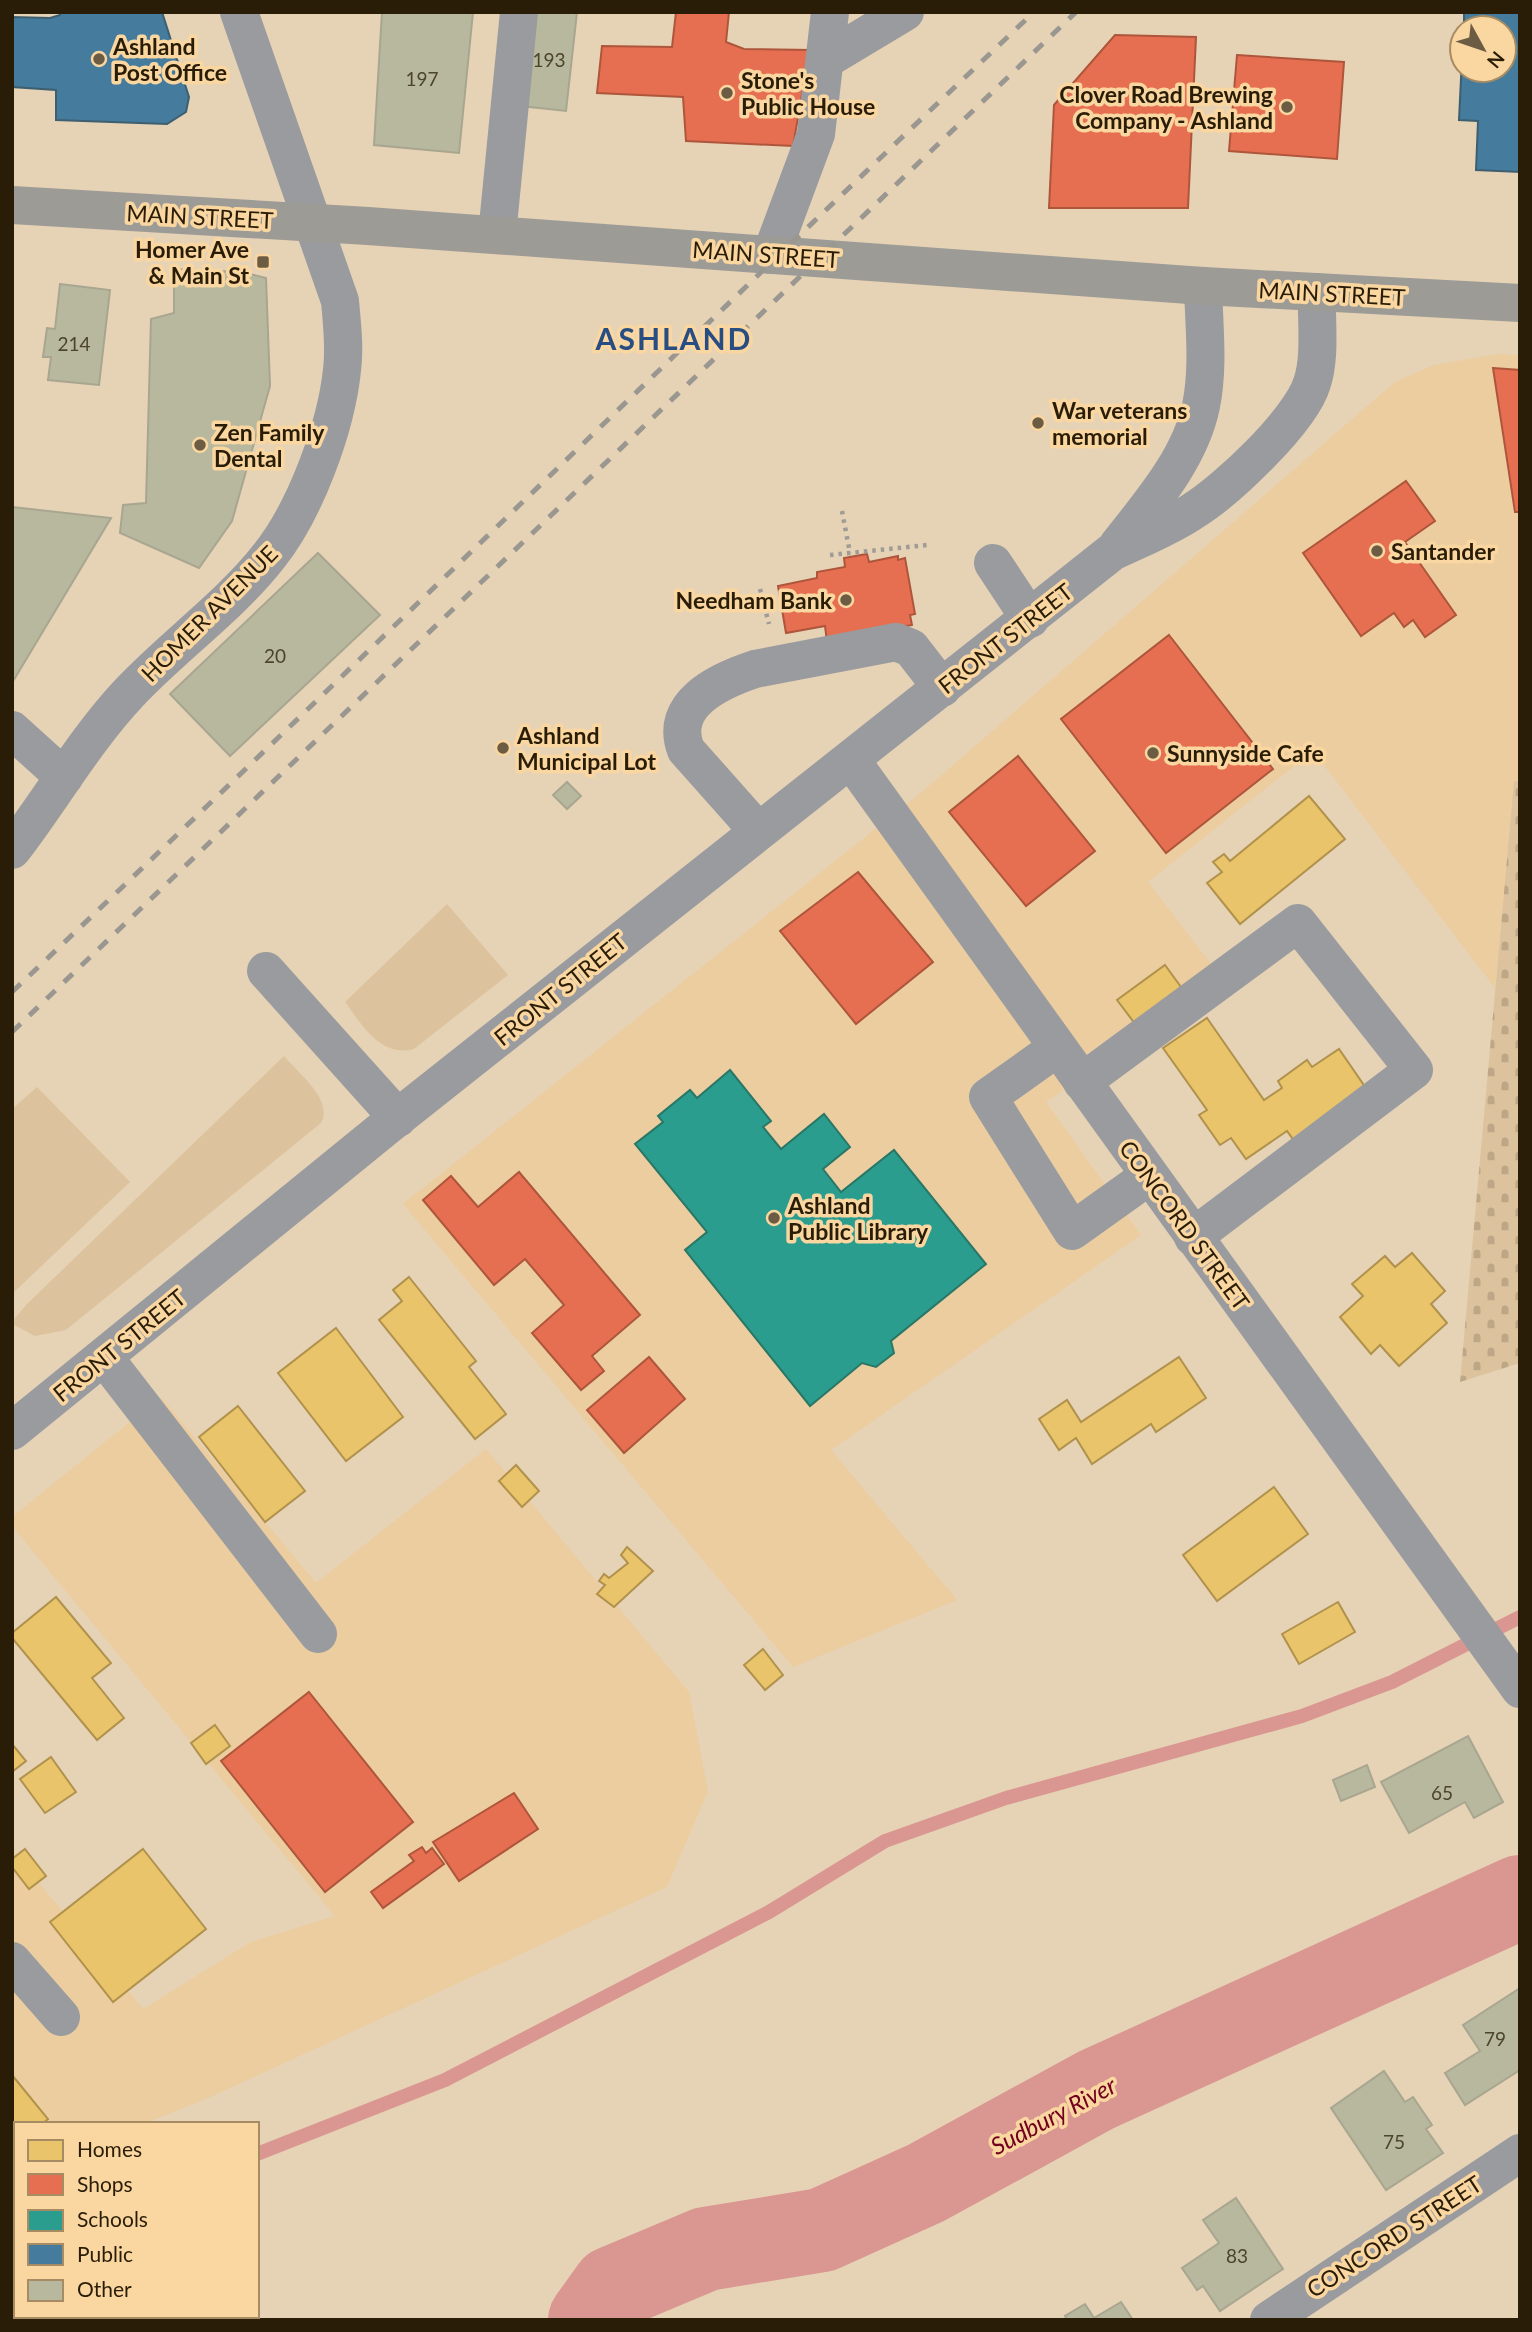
<svg xmlns="http://www.w3.org/2000/svg" width="1532" height="2332" viewBox="0 0 1532 2332" font-family="Lato,sans-serif">
  <style>
    .built { fill: #eccd9f }
    .green { fill: #ddc39d }
    .cemetery { fill: url(#cemetery-stones) }
    .homes { fill: #e9c46a; stroke: #b0924c; stroke-width: 2 }
    .shops { fill: #e76f51; stroke: #ae563b; stroke-width: 2 }
    .schools { fill: #2a9d8f; stroke: #2a7766; stroke-width: 2 }
    .public { fill: #457b9d; stroke: #3d5f70; stroke-width: 2 }
    .lines { fill: none; stroke-linecap: round; stroke-linejoin: round }
    .stream { stroke: #da9691; stroke-width: 14 }
    .river { stroke: #da9691; stroke-width: 84 }
    .building { fill: #b7b89d; stroke: #a8a690; stroke-width: 2 }
    .path { stroke: #9f9c96; stroke-width: 4.5; stroke-dasharray: 3.5 5; stroke-linecap: butt }
    .minor { stroke: #999b9f; stroke-width: 38 }
    .major { stroke: #9d9b96; stroke-width: 38 }
    .rail { stroke: #9a9791; stroke-width: 5; stroke-dasharray: 12 12; stroke-linecap: butt }
    .poi-dot { fill: #6c5c44; stroke: #fad6a1; stroke-width: 2.5 }
    .labels { text-anchor: middle; dominant-baseline: central; stroke-width: 7; stroke-linejoin: round; paint-order: stroke }
    .number-label { font-size: 19px; fill: #4d442c }
    .poi-label { font-size: 23px; font-weight: bold; fill: #2a1d07; stroke: #fad6a1; text-anchor: start }
    .street-label { font-size: 23px; fill: #2a1d07; stroke: #fad6a1 }
    .water-label { font-size: 24px; font-style: italic; fill: #70001d; stroke: #fad6a1 }
    .district-label { font-size: 30px; font-weight: bold; letter-spacing: 2px; fill: #274d83; stroke: #fad6a1 }
  </style>
  <defs>
    <pattern id="cemetery-stones" width="16" height="16" patternUnits="userSpaceOnUse" patternTransform="scale(1.75)"><rect width="16" height="16" fill="#ddc39d"/><path d="M2 7V4a2 2 0 0 1 4 0v3zM10 15v-3a2 2 0 0 1 4 0v3z" fill="#bea786"/></pattern>
  </defs>
  <rect width="100%" height="100%" fill="#e6d2b5"/>
  <g class="built">
    <path d="M1498 354 1520 355V781L1514 782 1495 988 1313 751 1148 882 1219 974 1117 1053 1046 1102 1141 1235 831 1450 957 1600 793 1667 403 1204 922 792 1395 382 1434 365Z"/>
    <path d="M161 1397 316 1583 486 1449 689 1692 708 1791 667 1887 206 2099 143 2124H16V2173L12 2175V1850L143 2009 251 1942 335 1916 12 1526V1517Z"/>
  </g>
  <g class="green">
    <path d="M447 904 508 975 414 1049C381 1058 362 1025 345 1002Z"/>
    <path d="M284 1056C298 1073 334 1100 321 1123L66 1330 35 1336 14 1325 15 1318 27 1304Z"/>
    <path d="M37 1087 130 1182 12 1294V1109Z"/>
  </g>
  <path class="cemetery" d="M1514 781H1520V1363L1460 1382Z"/>
  <g class="homes">
    <path d="M1309 796 1345 839 1240 924 1207 883 1222 872 1213 862 1224 854 1230 861Z"/>
    <path d="M1165 965 1189 998 1142 1033 1117 1000Z"/>
    <path d="M1207 1018 1264 1100 1282 1088 1278 1081 1307 1060 1312 1067 1339 1049 1370 1094 1297 1145 1287 1131 1246 1159 1231 1138 1220 1145 1199 1115 1207 1110 1163 1048Z"/>
    <path d="M1412 1253 1445 1291 1431 1304 1447 1323 1399 1366 1380 1345 1371 1354 1340 1317 1363 1296 1352 1284 1385 1256 1395 1267Z"/>
    <path d="M409 1277 476 1361 469 1367 506 1414 475 1439 379 1320 402 1301 393 1290Z"/>
    <path d="M336 1328 403 1417 346 1461 278 1373Z"/>
    <path d="M1179 1357 1206 1398 1156 1432 1151 1424 1092 1464 1076 1438 1059 1450 1039 1419 1067 1400 1081 1422Z"/>
    <path d="M238 1406 305 1491 265 1522 199 1437Z"/>
    <path d="M516 1465 539 1491 522 1507 499 1481Z"/>
    <path d="M1274 1487 1308 1534 1217 1601 1183 1555Z"/>
    <path d="M627 1547 653 1571 614 1607 597 1594 605 1585 599 1581 604 1574 609 1578 628 1563 621 1555Z"/>
    <path d="M56 1597 111 1663 92 1678 124 1718 97 1740 12 1638V1633Z"/>
    <path d="M1338 1602 1355 1632 1299 1664 1282 1634Z"/>
    <path d="M763 1649 783 1675 765 1690 744 1665Z"/>
    <path d="M215 1725 230 1746 206 1764 191 1743Z"/>
    <path d="M12 1744 26 1761 12 1772Z"/>
    <path d="M51 1757 76 1792 45 1813 20 1779Z"/>
    <path d="M25 1849 46 1876 29 1889 12 1867V1859Z"/>
    <path d="M143 1849 206 1929 113 2002 50 1922Z"/>
    <path d="M12 2075 48 2119 42 2124H16V2145L12 2148Z"/>
  </g>
  <g class="shops">
    <path d="M676 12H729L726 42 744 49 810 50 793 146 686 141 683 97 597 93 602 46 672 47Z"/>
    <path d="M1115 35 1196 37 1188 208H1049L1054 105Z"/>
    <path d="M1237 55 1344 62 1337 159 1229 151Z"/>
    <path d="M1493 368 1520 370V512H1515Z"/>
    <path d="M1406 481 1435 521 1405 542 1456 615 1425 637 1413 620 1404 627 1394 613 1361 636 1303 553Z"/>
    <path d="M867 554 869 562 898 556V560L905 558 915 614 910 615 912 625 827 641 825 626 786 633 778 586 817 578V572L845 567 844 558Z"/>
    <path d="M1169 635 1273 769 1166 853 1061 719Z"/>
    <path d="M1018 756 1095 851 1026 906 949 812Z"/>
    <path d="M858 872 933 962 856 1024 780 931Z"/>
    <path d="M519 1172 640 1315 592 1356 604 1371 581 1390 532 1333 564 1305 525 1259 494 1285 423 1200 451 1176 478 1207Z"/>
    <path d="M649 1357 685 1399 624 1453 587 1410Z"/>
    <path d="M309 1692 413 1822 325 1892 221 1761Z"/>
    <path d="M514 1793 538 1829 459 1881 433 1842Z"/>
    <path d="M422 1847 426 1853 432 1848 444 1864 383 1908 371 1892 414 1861 409 1855Z"/>
  </g>
  <path class="schools" d="M730 1070 771 1121 763 1127 781 1149 824 1114 850 1147 823 1169 841 1192 894 1150 986 1264 891 1341 894 1353 876 1367 862 1363 810 1406 685 1250 707 1232 635 1144 663 1122 658 1116 690 1090 697 1098Z"/>
  <g class="public">
    <path d="M59 12H162L189 97 186 112 167 124 56 120V90L12 87V17L50 18 60 15Z"/>
    <path d="M1464 12H1520V172L1476 170 1478 121 1459 120 1462 58V70H1504V28H1464Z"/>
  </g>
  <g class="lines">
    <g class="stream">
      <path d="M257 2154 445 2080 769 1912 885 1841 1006 1798 1302 1716 1392 1682 1520 1617"/>
      <path d="M12 2244 16 2243"/>
    </g>
    <path class="river" d="M590 2320 613 2288 706 2249 822 2230 926 2183 1096 2090 1520 1897"/>
  </g>
  <g class="building">
    <path d="M382 12H473L459 153 374 145Z"/>
    <path d="M531 12H577L566 111 521 106Z"/>
    <path d="M174 269 242 272 266 278 270 386 232 521 199 568 120 533 123 505 146 503 151 319 174 313Z"/>
    <path d="M60 284 110 290 99 385 48 380 51 357H43L47 328 55 329Z"/>
    <path d="M12 507 111 518 12 683Z"/>
    <path d="M318 553 380 615 230 756 170 694Z"/>
    <path d="M567 782 581 796 567 809 553 795Z"/>
    <path d="M1468 1736 1503 1802 1474 1818 1465 1802 1409 1833 1381 1782Z"/>
    <path d="M1367 1765 1375 1787 1341 1801 1333 1780Z"/>
    <path d="M1520 1988V2070L1465 2105 1445 2073 1480 2051 1463 2025Z"/>
    <path d="M1384 2071 1405 2102 1413 2097 1432 2125 1426 2129 1443 2153 1386 2190 1331 2108Z"/>
    <path d="M1236 2198 1283 2269 1220 2311 1203 2286 1197 2290 1182 2268 1219 2243 1203 2220Z"/>
    <path d="M1121 2302 1133 2320H1067L1065 2316 1085 2304 1094 2318Z"/>
  </g>
  <g class="lines">
    <g class="path">
      <path d="M842 511 850 553"/>
      <path d="M830 555 927 545"/>
      <path d="M760 589 769 624"/>
    </g>
    <g class="minor">
      <path d="M825 60 905 12"/>
      <path d="M497 235 519 12"/>
      <path d="M771 255 816 134 830 12"/>
      <path d="M1118 545C1150 504 1190 459 1201 406 1209 367 1204 326 1203 286"/>
      <path d="M993 563 1030 619"/>
      <path d="M12 730 64 777"/>
      <path d="M851 760 1520 1689"/>
      <path d="M758 831 686 750C668 704 719 681 755 669L896 642 911 648 942 688"/>
      <path d="M12 850C52 798 84 741 129 693 173 646 229 607 269 556 305 511 336 428 342 370 345 347 342 325 340 301L239 12"/>
      <path d="M266 971 398 1118"/>
      <path d="M1057 1048 988 1097 1072 1231 1149 1176"/>
      <path d="M1082 1082 1298 923 1414 1070 1193 1237"/>
      <path d="M104 1357 318 1634"/>
      <path d="M12 1431 387 1126 1112 552C1139 539 1168 528 1193 511 1227 490 1301 420 1312 383 1321 356 1316 321 1317 292"/>
      <path d="M12 1961 61 2017"/>
      <path d="M1269 2320 1520 2153"/>
    </g>
    <path class="major" d="M12 205 368 226 1203 286 1520 303"/>
    <g class="rail">
      <path d="M12 992C355 667 691 336 1034 12"/>
      <path d="M12 1032 1076 12"/>
    </g>
  </g>
  <g class="poi-dot">
    <circle cx="99" cy="59" r="7"/>
    <circle cx="727" cy="93" r="7"/>
    <circle cx="1287" cy="107" r="7"/>
    <rect x="256" y="255" width="14" height="14" rx="3.5"/>
    <circle cx="1038" cy="423" r="7"/>
    <circle cx="200" cy="445" r="7"/>
    <circle cx="1377" cy="551" r="7"/>
    <circle cx="846" cy="600" r="7"/>
    <circle cx="503" cy="748" r="7"/>
    <circle cx="1153" cy="753" r="7"/>
    <circle cx="774" cy="1218" r="7"/>
  </g>
  <g class="labels">
    <g class="number-label">
      <text x="549" y="59">193</text>
      <text x="422" y="78">197</text>
      <text x="74" y="343">214</text>
      <text x="275" y="655">20</text>
      <text x="1442" y="1792">65</text>
      <text x="1495" y="2038">79</text>
      <text x="1394" y="2141">75</text>
      <text x="1237" y="2255">83</text>
    </g>
    <g class="poi-label">
      <text x="113" y="46">Ashland<tspan x="113" dy="26">Post Office</tspan></text>
      <text x="741" y="80">Stone's<tspan x="741" dy="26">Public House</tspan></text>
      <text x="1273" y="94" text-anchor="end">Clover Road Brewing<tspan x="1273" dy="26">Company - Ashland</tspan></text>
      <text x="249" y="249" text-anchor="end">Homer Ave<tspan x="249" dy="26">&amp; Main St</tspan></text>
      <text x="1052" y="410">War veterans<tspan x="1052" dy="26">memorial</tspan></text>
      <text x="214" y="432">Zen Family<tspan x="214" dy="26">Dental</tspan></text>
      <text x="1391" y="551">Santander</text>
      <text x="832" y="600" text-anchor="end">Needham Bank</text>
      <text x="517" y="735">Ashland<tspan x="517" dy="26">Municipal Lot</tspan></text>
      <text x="1167" y="753">Sunnyside Cafe</text>
      <text x="788" y="1205">Ashland<tspan x="788" dy="26">Public Library</tspan></text>
    </g>
    <g class="street-label">
      <text transform="translate(200 216) rotate(3)">MAIN STREET</text>
      <text transform="translate(766 254) rotate(4)">MAIN STREET</text>
      <text transform="translate(1332 293) rotate(3)">MAIN STREET</text>
      <text transform="translate(209 613) rotate(-45)">HOMER AVENUE</text>
      <text transform="translate(1005 638) rotate(-38)">FRONT STREET</text>
      <text transform="translate(560 989) rotate(-39)">FRONT STREET</text>
      <text transform="translate(1185 1225) rotate(54)">CONCORD STREET</text>
      <text transform="translate(119 1345) rotate(-39)">FRONT STREET</text>
      <text transform="translate(1394 2236) rotate(-33)">CONCORD STREET</text>
    </g>
    <g class="water-label">
      <text transform="translate(1053 2115) rotate(-28)">Sudbury River</text>
    </g>
    <g class="district-label">
      <text x="674" y="338">ASHLAND</text>
    </g>
  </g>
  <rect width="1532" height="2332" fill="none" stroke="#2a1d07" stroke-width="28"/>
  <rect x="14" y="2122" width="245" height="196" fill="#fad6a1" stroke="#a78c63" stroke-width="2"/>
  <rect x="28" y="2140" width="35" height="21" fill="#e9c46a" stroke="#a78c63" stroke-width="2"/>
  <text x="77" y="2157" font-size="21" fill="#2a1d07">Homes</text>
  <rect x="28" y="2174" width="35" height="21" fill="#e76f51" stroke="#a78c63" stroke-width="2"/>
  <text x="77" y="2192" font-size="21" fill="#2a1d07">Shops</text>
  <rect x="28" y="2210" width="35" height="21" fill="#2a9d8f" stroke="#a78c63" stroke-width="2"/>
  <text x="77" y="2227" font-size="21" fill="#2a1d07">Schools</text>
  <rect x="28" y="2244" width="35" height="21" fill="#457b9d" stroke="#a78c63" stroke-width="2"/>
  <text x="77" y="2262" font-size="21" fill="#2a1d07">Public</text>
  <rect x="28" y="2280" width="35" height="21" fill="#b7b89d" stroke="#a78c63" stroke-width="2"/>
  <text x="77" y="2297" font-size="21" fill="#2a1d07">Other</text>
  <g transform="translate(1483 49) rotate(130)"><circle r="33" fill="#fad6a1" stroke="#a78c63" stroke-width="2"/>
  <path d="M0-5L12 26L0 18L-12 26Z" fill="#6c5c44"/>
  <text y="-10" font-size="19" font-weight="bold" text-anchor="middle" fill="#2a1d07">N</text>
  </g>
</svg>
